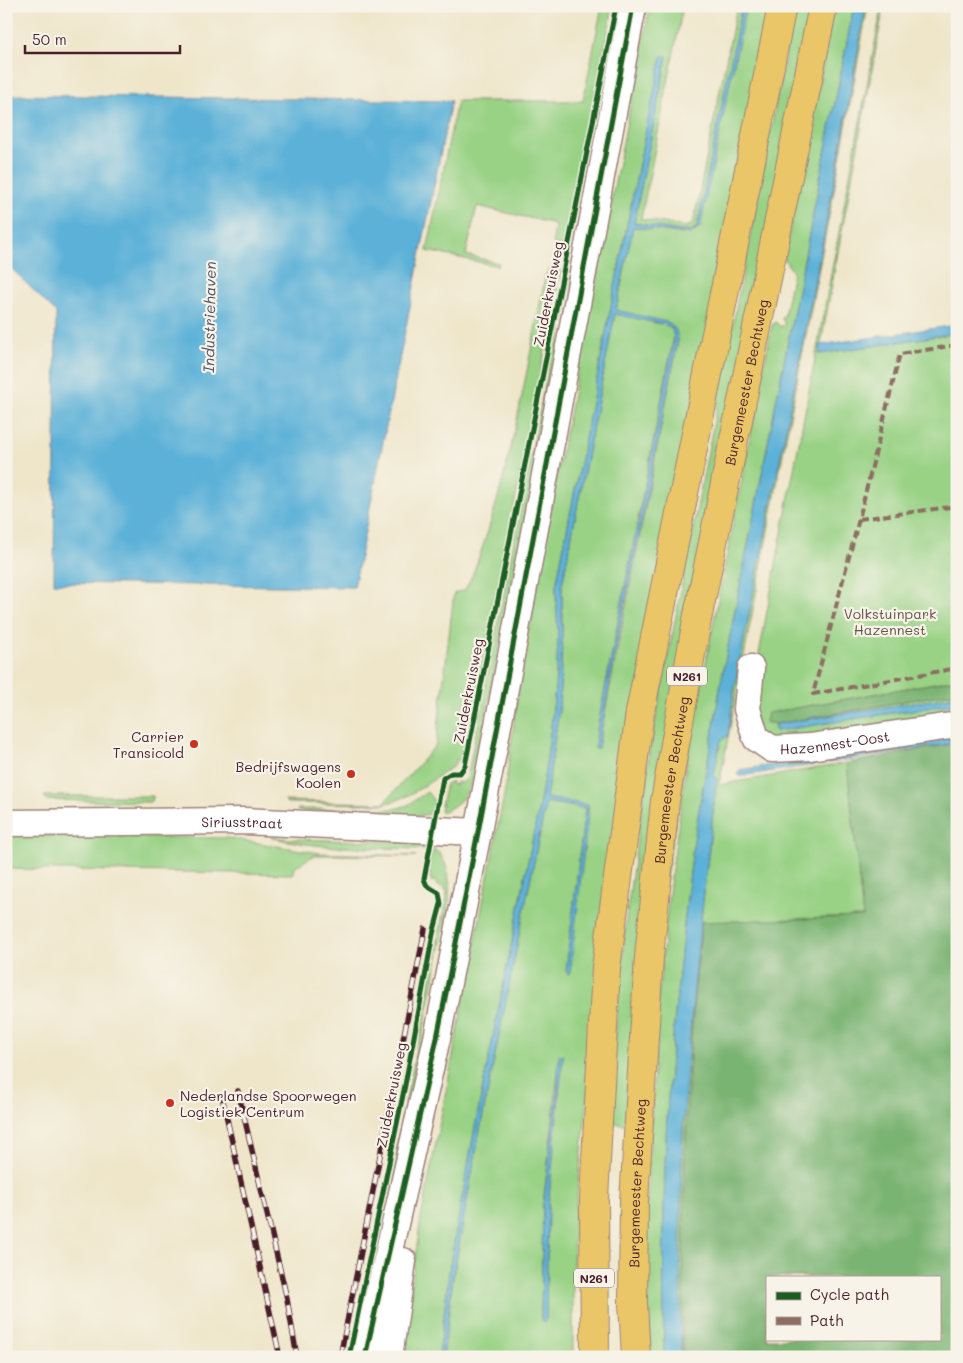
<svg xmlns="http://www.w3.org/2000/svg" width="963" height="1363" viewBox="0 0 963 1363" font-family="Mali,sans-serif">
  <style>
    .green { fill: #99d285; stroke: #727858; fill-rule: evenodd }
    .forest { fill: #7ab472; stroke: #626a4e; fill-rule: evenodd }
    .water { fill: #5bb1d8; stroke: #526882 }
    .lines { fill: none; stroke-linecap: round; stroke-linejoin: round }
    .minor-casing { stroke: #9c827a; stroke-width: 29 }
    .major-casing { stroke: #9c827a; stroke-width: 30 }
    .minor { stroke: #fff; stroke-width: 26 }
    .major { stroke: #eac669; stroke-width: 28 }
    .rail-casing { stroke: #4a1f2b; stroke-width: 5.5 }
    .rail { stroke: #f7f3e8; stroke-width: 4; stroke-dasharray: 11; stroke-linecap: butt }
    .quiet { stroke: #8d6e63; stroke-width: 4; stroke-dasharray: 8 4; stroke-linecap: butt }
    .cycleway-casing { stroke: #f7f3e8; stroke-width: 8 }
    .cycleway { stroke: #1b5e20; stroke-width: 5 }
    .poi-dot { fill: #c8321e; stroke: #f7f3e8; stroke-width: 2 }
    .labels { text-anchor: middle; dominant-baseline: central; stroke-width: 4.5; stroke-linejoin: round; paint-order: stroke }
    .shield { fill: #f7f3e8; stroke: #7e5f64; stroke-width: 1 }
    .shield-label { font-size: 12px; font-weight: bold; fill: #4a1f2b }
    .street-label { font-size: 14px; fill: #4a1f2b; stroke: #f7f3e8 }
    .park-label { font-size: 14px; fill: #625546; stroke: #f7f3e8 }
    .poi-label { font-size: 14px; fill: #4a1f2b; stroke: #f7f3e8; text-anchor: end }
    .water-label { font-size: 15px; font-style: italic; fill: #505268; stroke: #f7f3e8 }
  </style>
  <rect width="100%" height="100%" fill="#f7f3e8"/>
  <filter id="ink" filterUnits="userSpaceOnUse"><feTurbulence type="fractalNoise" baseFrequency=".02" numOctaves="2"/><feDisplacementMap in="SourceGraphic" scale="10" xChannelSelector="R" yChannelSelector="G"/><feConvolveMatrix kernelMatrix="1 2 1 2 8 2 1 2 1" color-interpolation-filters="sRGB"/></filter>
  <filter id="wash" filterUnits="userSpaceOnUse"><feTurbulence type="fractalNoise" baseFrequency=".0096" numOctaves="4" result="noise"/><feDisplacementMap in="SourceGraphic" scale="20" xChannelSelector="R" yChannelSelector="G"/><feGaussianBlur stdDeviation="1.12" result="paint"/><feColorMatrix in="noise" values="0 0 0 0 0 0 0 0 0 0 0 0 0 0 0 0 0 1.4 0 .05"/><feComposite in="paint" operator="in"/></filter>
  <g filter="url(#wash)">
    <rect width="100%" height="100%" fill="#efe6ca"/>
    <g class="green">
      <path d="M602 6H613L565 247 555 245 553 242 555 224 477 206 466 255 499 263 498 266 427 251 457 101H583Z"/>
      <path d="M650 6H673L675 9 677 6H683L641 219 686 227 691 225 694 220 737 6H742L702 201C701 209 700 222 695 228 688 236 645 225 634 223L667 57 645 134 556 586C556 605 558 622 558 640 556 695 549 748 540 802L475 1127 450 1265 439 1357H401L420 1224 505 790 522 664 560 460Z"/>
      <path d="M746 6H772L589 1088 575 1214 573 1264V1357H443L453 1277 480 1129 546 802 584 808 585 809 566 971 568 974 588 814V806L546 798 559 710 562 641V585L615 313 666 325 672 328 674 335 597 730 595 748H598L678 341 677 335 670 323 616 311 633 226 682 234 696 231ZM560 1055 563 1056 548 1206 544 1323 541 1320 543 1205Z"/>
      <path d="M795 6H811L625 1124 610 1123 615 1038 626 919 649 754Z"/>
      <path d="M834 6H854L721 682C713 738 701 792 693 847 683 931 674 1015 668 1099 663 1185 663 1271 664 1357H649L645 1286V1231L658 998 670 884 689 748 772 325 776 322 780 327 785 324 782 318 784 316 793 272 784 259Z"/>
      <path d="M866 6H868L838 170 719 785 847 763 863 917 702 922C685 1066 682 1212 683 1357H681C680 1282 680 1207 683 1133 689 1017 703 901 716 785L717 780 714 774 721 740 728 735 734 692 746 629 764 541 837 168Z"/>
      <path d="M882 6H884L819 354 957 333V679L769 713 766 722 775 724 957 692V696L774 725 776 731 957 703V718L765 743 747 717Z"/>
      <path d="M551 268 561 270 463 762 456 759 455 765C432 780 411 798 384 804L287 803 285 801 384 803 436 745 454 593 465 590 472 576C510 479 525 376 546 274Z"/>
      <path d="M566 278 572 279 473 779C468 795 457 807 441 812L440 810 446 784 452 781 451 784 456 785V782L462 783 467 779Z"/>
      <path d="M427 792 435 802 432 814 415 816 297 811 298 809H395L408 805Z"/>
      <path d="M44 796H153V799L150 802 47 800Z"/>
      <path d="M6 835 228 838 319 853 416 856 315 855 294 867 293 874 6 869Z"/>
      <path d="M272 836 289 839 414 842 427 845 426 849 336 847 306 844 271 838Z"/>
      <path d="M434 849C450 860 450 885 449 902L359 1357H355L447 893 444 887 436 885 437 882 432 881V882C427 872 429 858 434 849Z"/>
    </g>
    <g class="forest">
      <path d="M957 679V692L775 724 766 722 768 713Z"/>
      <path d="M957 743V1357H683C682 1212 685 1066 702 922L863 917 847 763ZM767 1277H939V1339H767Z"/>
    </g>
    <g class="water">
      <path d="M742 6H746L700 227 690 234 633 227 616 310 670 323 676 330 678 340 616 648 598 748H595L597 730 674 339 672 328 666 325 615 314 562 585V641L559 710 546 798 588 805V814L570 973 569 974 566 971 585 809 584 808 546 802 480 1129 453 1277 443 1357H439L450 1265 475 1127 540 802C549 748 556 695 558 640 558 622 556 605 556 586L645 134 662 56H667L634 223 688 232 694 230 697 226Z"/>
      <path d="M854 6H866L837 168 764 541 746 629 734 692 728 736 721 740 714 774 717 780 716 785C703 901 689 1017 683 1133 680 1207 680 1282 681 1357H664C663 1271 663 1185 668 1099 674 1015 683 931 693 847 701 792 713 738 721 682Z"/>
      <path d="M6 95 451 101 354 587 54 583 56 313 6 263Z"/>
      <path d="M957 325V333L819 354 820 345Z"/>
      <path d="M957 696V703L776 731 774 729 776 724Z"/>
      <path d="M957 736V743L740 776 737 774 740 770Z"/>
      <path d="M559 1055H563L548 1206 546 1320 543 1323 541 1320 543 1205 557 1095Z"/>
    </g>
  </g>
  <g filter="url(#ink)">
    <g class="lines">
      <g class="minor-casing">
        <g id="minor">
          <path id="s1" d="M751 668 747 709 756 738 772 749 810 747 957 725"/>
          <path id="s2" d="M6 823 244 821 478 832"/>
          <path d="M365 1357 437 1038 478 832 633 6"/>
          <path d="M389 1357 403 1261"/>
        </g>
      </g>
      <g class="major-casing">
        <g id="major">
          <path d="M595 1357 594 1199 606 968 640 712 782 6"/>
          <path id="s3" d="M636 1357 633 1303 634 1201 649 957 665 801 697 620 823 6"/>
        </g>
      </g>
      <use href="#minor" class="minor"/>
      <use href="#major" class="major"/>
      <g class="rail-casing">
        <g id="rail">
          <path d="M238 1091 287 1299 297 1357"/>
          <path d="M223 1101 280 1357"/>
          <path d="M340 1357 425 929"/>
        </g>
      </g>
      <use href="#rail" class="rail"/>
      <g class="quiet">
        <path d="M957 345 900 354 859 519 813 694 957 668"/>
        <path d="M859 519 957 506"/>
      </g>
      <g class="cycleway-casing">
        <g id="cycleway">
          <path d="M349 1357 405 1085 433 934 441 904 439 893 427 886 424 879 443 778 451 773H460L465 766 616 6"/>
          <path d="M365 1357 437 1038 478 832 633 6"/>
        </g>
      </g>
      <use href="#cycleway" class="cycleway"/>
    </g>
  </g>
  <g class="poi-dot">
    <circle cx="194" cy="744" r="5"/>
    <circle cx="351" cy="774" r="5"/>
    <circle cx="170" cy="1103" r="5"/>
  </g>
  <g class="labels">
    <g class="shield">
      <rect x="667" y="666.5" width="40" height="19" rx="4"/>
      <rect x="574" y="1268.5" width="40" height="19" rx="4"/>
    </g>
    <g class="shield-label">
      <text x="687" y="676">N261</text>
      <text x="594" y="1278">N261</text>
    </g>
    <g class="street-label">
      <text transform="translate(548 294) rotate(-79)">Zuiderkruisweg</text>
      <text stroke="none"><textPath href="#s3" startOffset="984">Burgemeester Bechtweg</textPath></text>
      <text transform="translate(468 691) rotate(-79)">Zuiderkruisweg</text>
      <text stroke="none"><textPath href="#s1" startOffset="154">Hazennest-Oost</textPath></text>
      <text stroke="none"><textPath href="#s3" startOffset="579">Burgemeester Bechtweg</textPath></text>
      <text stroke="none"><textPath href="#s2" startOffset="236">Siriusstraat</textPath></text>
      <text transform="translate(391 1095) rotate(-79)">Zuiderkruisweg</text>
      <text stroke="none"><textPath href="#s3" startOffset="174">Burgemeester Bechtweg</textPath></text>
    </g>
    <g class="park-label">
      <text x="890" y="613">Volkstuinpark<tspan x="890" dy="16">Hazennest</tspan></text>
    </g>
    <g class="poi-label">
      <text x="184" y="736">Carrier<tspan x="184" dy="16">Transicold</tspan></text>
      <text x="341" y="766">Bedrijfswagens<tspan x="341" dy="16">Koolen</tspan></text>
      <text x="180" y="1095" text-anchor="start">Nederlandse Spoorwegen<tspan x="180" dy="16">Logistiek Centrum</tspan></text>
    </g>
    <g class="water-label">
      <text transform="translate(209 317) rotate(-89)">Industriehaven</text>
    </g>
  </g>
  <rect width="963" height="1363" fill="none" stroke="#f7f3e8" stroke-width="25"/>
  <rect x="766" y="1276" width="175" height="65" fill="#f7f3e8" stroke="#b29e9c"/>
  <rect x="776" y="1292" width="25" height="8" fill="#1b5e20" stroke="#b29e9c"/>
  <text x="810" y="1300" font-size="15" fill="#4a1f2b">Cycle path</text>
  <rect x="776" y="1317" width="25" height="8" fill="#8d6e63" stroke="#b29e9c"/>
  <text x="810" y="1326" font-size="15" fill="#4a1f2b">Path</text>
  <path d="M25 45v8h155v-8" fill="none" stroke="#4a1f2b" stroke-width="2.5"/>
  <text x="32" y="45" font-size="15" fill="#4a1f2b" stroke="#f7f3e8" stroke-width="4" paint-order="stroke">50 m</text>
</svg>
